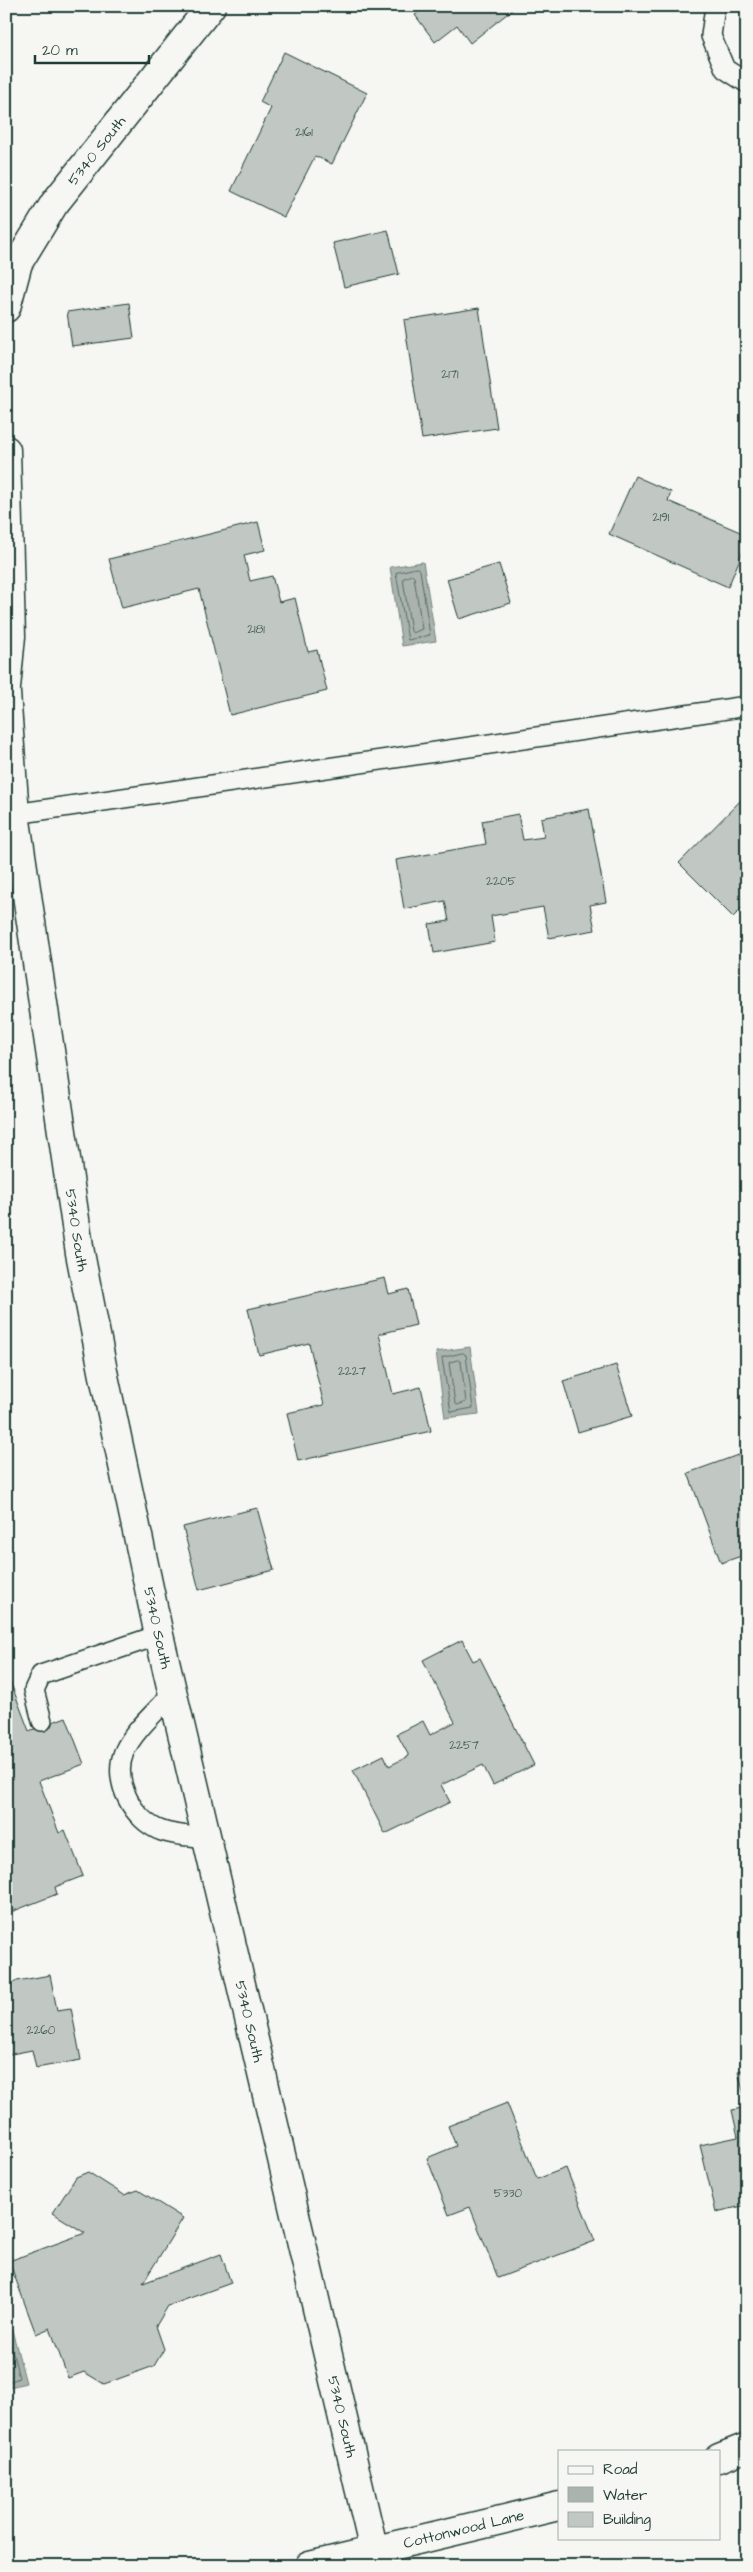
<svg xmlns="http://www.w3.org/2000/svg" width="753" height="2572" viewBox="0 0 753 2572" font-family="'Architects Daughter',sans-serif">
  <style>
    .water { fill: #aab3ae; stroke: #72847d }
    .lines { fill: none; stroke-linecap: round; stroke-linejoin: round }
    .shore { stroke: #576c65; stroke-width: 1 }
    .building { fill: #c1c8c3; stroke: #1f3d34 }
    .service-casing { stroke: #1f3d34; stroke-width: 22 }
    .minor-casing { stroke: #1f3d34; stroke-width: 31 }
    .tertiary-casing { stroke: #1f3d34; stroke-width: 31 }
    .service { stroke: #f6f6f2; stroke-width: 19 }
    .minor { stroke: #f6f6f2; stroke-width: 28 }
    .tertiary { stroke: #f6f6f2; stroke-width: 28 }
    .labels { text-anchor: middle; dominant-baseline: central; stroke-width: 5; stroke-linejoin: round; paint-order: stroke }
    .number-label { font-size: 12px; fill: #486058 }
    .street-label { font-size: 15px; fill: #1f3d34; stroke: #f6f6f2 }
  </style>
  <rect width="100%" height="100%" fill="#f6f6f2"/>
  <filter id="ink" filterUnits="userSpaceOnUse"><feTurbulence type="fractalNoise" baseFrequency=".02" numOctaves="2"/><feDisplacementMap in="SourceGraphic" scale="10" xChannelSelector="R" yChannelSelector="G"/><feConvolveMatrix kernelMatrix="1 2 1 2 8 2 1 2 1" color-interpolation-filters="sRGB"/></filter>
  <g filter="url(#ink)">
    <g class="water">
      <path d="M423 562 436 641 402 646 390 567Z"/>
      <path d="M470 1347 479 1414 445 1418 436 1352Z"/>
      <path d="M12 2330 26 2383 6 2388V2331Z"/>
    </g>
    <g class="lines">
      <g class="shore">
        <path d="M417 568 420 570 430 635 408 640 396 573Z"/>
        <path d="M412 575 414 577 422 629 413 633 411 631 403 579Z"/>
        <path d="M463 1353 466 1355 473 1408 451 1412 442 1358Z"/>
        <path d="M458 1360 461 1362 466 1402 457 1405 455 1403 449 1363Z"/>
        <path d="M6 2336 9 2337 19 2378 6 2383"/>
      </g>
    </g>
    <g class="building">
      <path d="M426 6H517L470 43 457 25 435 42 415 15Z"/>
      <path d="M284 52 367 93 332 164 315 156 284 217 231 191 271 108 260 102Z"/>
      <path d="M388 230 399 274 344 287 333 243Z"/>
      <path d="M129 303 134 338 72 346 67 312Z"/>
      <path d="M479 308 497 428 422 439 404 320Z"/>
      <path d="M635 476 671 492 668 501 747 535V542L728 587 609 534Z"/>
      <path d="M258 522 265 550 244 555 250 581 272 576 279 602 295 598 308 652 317 650 327 691 230 715 199 589 122 608 109 559Z"/>
      <path d="M499 564 511 603 459 619 447 579Z"/>
      <path d="M747 794V903L733 917 679 863Z"/>
      <path d="M589 809 606 902 590 905 595 930 549 938 543 907 491 916 495 942 434 953 429 924 449 921 445 901 404 909 396 860 486 844 482 821 518 814 523 840 544 837 541 818Z"/>
      <path d="M385 1278 389 1294 408 1289 416 1325 379 1334 393 1394 421 1387 431 1431 298 1461 287 1413 324 1405 309 1343 259 1355 248 1309Z"/>
      <path d="M616 1365 632 1416 578 1432 563 1381Z"/>
      <path d="M738 1455 747 1479V1554L721 1563 688 1473Z"/>
      <path d="M257 1508 274 1570 199 1590 183 1527Z"/>
      <path d="M462 1640 473 1661 480 1658 534 1765 493 1785 483 1765 441 1785 450 1802 385 1834 353 1770 384 1755 389 1766 409 1756 397 1734 423 1721 430 1735 455 1722 423 1660Z"/>
      <path d="M10 1681 29 1731 66 1717 84 1764 39 1781 59 1833 65 1830 83 1876 55 1887 57 1894 6 1914V1683Z"/>
      <path d="M50 1975 57 2010 71 2008 81 2060 36 2068 32 2050 6 2055V1983Z"/>
      <path d="M747 2069V2205L716 2212 700 2145 738 2137 732 2110 747 2107 738 2071Z"/>
      <path d="M507 2103 537 2179 566 2168 595 2241 498 2278 470 2207 449 2215 427 2158 456 2146 448 2126Z"/>
      <path d="M88 2172 124 2195 138 2190 183 2218 143 2283 221 2254 231 2283 168 2306 156 2326 164 2349 154 2366 104 2384 84 2372 68 2378 50 2328 36 2334 9 2261 85 2233 53 2213 76 2177Z"/>
    </g>
    <g class="lines">
      <g class="service-casing">
        <g id="service">
          <path d="M715 6 711 36 725 69 747 83"/>
          <path d="M15 814 747 706"/>
          <path d="M173 1693C157 1711 134 1730 124 1752 112 1781 133 1821 162 1831 176 1836 193 1836 208 1838"/>
          <path d="M42 1721 34 1690 41 1675 159 1635"/>
        </g>
      </g>
      <g class="minor-casing">
        <g id="minor">
          <path id="s1" d="M6 308 18 263 54 204 211 6"/>
          <path d="M6 450 11 636 6 688"/>
          <path id="s2" d="M6 693 15 814 80 1253 104 1376 159 1635 374 2551"/>
        </g>
      </g>
      <g class="tertiary-casing">
        <g id="tertiary">
          <path d="M719 2458 747 2447"/>
          <path id="s3" d="M309 2566 559 2506"/>
        </g>
      </g>
      <use href="#service" class="service"/>
      <use href="#minor" class="minor"/>
      <use href="#tertiary" class="tertiary"/>
    </g>
  </g>
  <g class="labels">
    <g class="number-label">
      <text x="304" y="132">2161</text>
      <text x="450" y="374">2171</text>
      <text x="661" y="517">2191</text>
      <text x="256" y="629">2181</text>
      <text x="501" y="881">2205</text>
      <text x="352" y="1371">2227</text>
      <text x="464" y="1745">2257</text>
      <text x="41" y="2030">2260</text>
      <text x="508" y="2193">5330</text>
    </g>
    <g class="street-label">
      <text stroke="none"><textPath href="#s1" startOffset="184">5340 South</textPath></text>
      <text stroke="none"><textPath href="#s2" startOffset="542">5340 South</textPath></text>
      <text stroke="none"><textPath href="#s2" startOffset="948">5340 South</textPath></text>
      <text stroke="none"><textPath href="#s2" startOffset="1352">5340 South</textPath></text>
      <text stroke="none"><textPath href="#s2" startOffset="1758">5340 South</textPath></text>
      <text stroke="none"><textPath href="#s3" startOffset="159">Cottonwood Lane</textPath></text>
    </g>
  </g>
  <rect width="753" height="2572" fill="none" stroke="#f6f6f2" stroke-width="25"/>
  <rect x="12" y="12" width="728" height="2547" fill="none" stroke="#1f3d34" stroke-width="2" filter="url(#ink)"/>
  <rect x="558" y="2450" width="162" height="90" fill="#f6f6f2" stroke="#a0aca6"/>
  <rect x="568" y="2466" width="25" height="8" fill="#f6f6f2" stroke="#a0aca6"/>
  <text x="603" y="2474" font-size="15" fill="#1f3d34">Road</text>
  <rect x="568" y="2487" width="25" height="15" fill="#aab3ae" stroke="#a0aca6"/>
  <text x="603" y="2500" font-size="15" fill="#1f3d34">Water</text>
  <rect x="568" y="2512" width="25" height="15" fill="#c1c8c3" stroke="#a0aca6"/>
  <text x="603" y="2524" font-size="15" fill="#1f3d34">Building</text>
  <path d="M35 55v8h114v-8" fill="none" stroke="#1f3d34" stroke-width="2.5"/>
  <text x="42" y="55" font-size="15" fill="#1f3d34" stroke="#f6f6f2" stroke-width="4" paint-order="stroke">20 m</text>
</svg>
